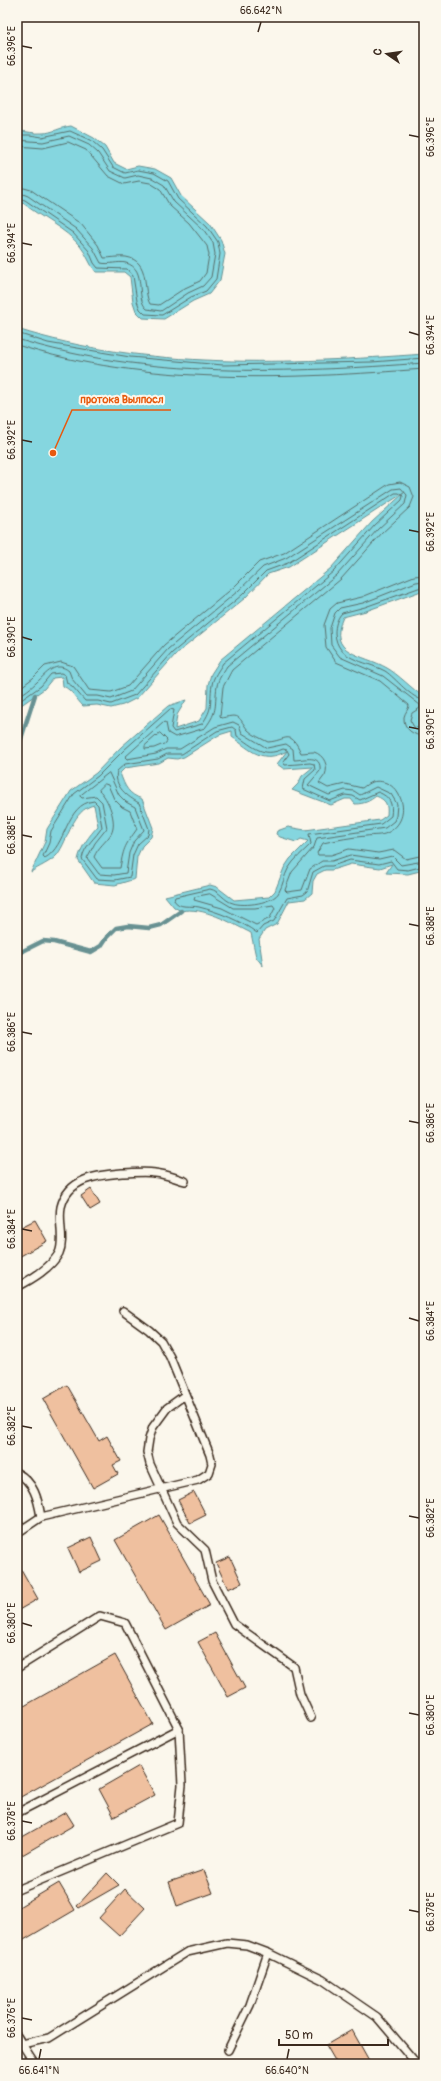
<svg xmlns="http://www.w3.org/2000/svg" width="441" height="2081" viewBox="0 0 441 2081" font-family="Pangolin,sans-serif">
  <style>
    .water { fill: #85d6df; stroke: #679192 }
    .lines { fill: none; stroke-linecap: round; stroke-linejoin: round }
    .shore { stroke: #596f6b; stroke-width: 1 }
    .stream { stroke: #679192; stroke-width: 4.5 }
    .building { fill: #efc09f; stroke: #3b2a1e }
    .service-casing { stroke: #3b2a1e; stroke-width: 10 }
    .service { stroke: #fbf7ec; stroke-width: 7 }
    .ticks { fill: none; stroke: #3b2a1e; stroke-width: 1.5 }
    .leader { fill: none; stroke: #e8590c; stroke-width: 1.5 }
    .callout-dot { fill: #e8590c; stroke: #fbf7ec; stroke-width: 1.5 }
    .callout-label { font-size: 11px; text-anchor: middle; font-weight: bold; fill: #e8590c; stroke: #fbf7ec; stroke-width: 4; stroke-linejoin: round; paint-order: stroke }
    .neatline { fill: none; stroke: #3b2a1e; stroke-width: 1.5 }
    .ticks-label { font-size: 10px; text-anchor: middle; fill: #3b2a1e }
  </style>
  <rect width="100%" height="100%" fill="#fbf7ec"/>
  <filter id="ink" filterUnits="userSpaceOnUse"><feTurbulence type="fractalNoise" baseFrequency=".025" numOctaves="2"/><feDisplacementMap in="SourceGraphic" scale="8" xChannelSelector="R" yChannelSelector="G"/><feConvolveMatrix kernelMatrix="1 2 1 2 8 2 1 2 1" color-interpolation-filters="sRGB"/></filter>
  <g filter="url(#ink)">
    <g class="water">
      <path d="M71 126 94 138 105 147 114 163 126 169 138 166 155 169 171 178 181 196 210 223 221 240 225 254 220 280 209 294 193 301 164 319 143 318 136 311 133 302 130 277 124 272H96C89 264 87 254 80 246 65 228 41 218 23 203L17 208V131C26 131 35 134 43 133 52 133 61 127 71 126Z"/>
      <path d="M17 329C147 370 290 364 424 354V590L366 611 343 617C326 655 363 654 387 668 398 674 412 689 424 697V715L419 719 424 722V870L408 874 386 873 392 864 380 868 351 864 332 870H325L317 874 313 881 312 893 305 899 289 901 277 924 265 930 259 939 263 966 256 957 251 933C231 923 203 906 181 911L174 907 165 896 210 885 217 887 234 900 269 897 275 891 284 868 290 859 308 841 301 839 296 842 280 837 276 834 277 831 288 827 305 830 380 820 387 815C388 804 386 800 376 796 370 801 364 804 355 804L351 799H345L331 805 292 790 298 784 302 776 313 767 284 769 277 764 287 751C262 764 252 751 232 737V731L219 735 184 757 177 759 168 758 159 763 125 768 120 773C125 787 128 794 142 799L153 828 151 837 142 846 137 857 135 879 115 885 94 883 78 860C81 846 89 836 98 826L94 805C72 810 69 839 57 855 51 862 38 867 31 872L45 842 47 829 71 791 96 773 121 747 168 706 186 700 177 715 175 729 199 721 207 708 208 685 211 674 220 660 331 568 372 522 405 492 289 567 268 574 245 598 175 655 137 698 123 705 111 708 97 705 83 706C76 699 72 690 63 686L62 677 53 678 44 689 17 708Z"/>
    </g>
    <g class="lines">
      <g class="shore">
        <path d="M17 135H30L42 137 70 131 92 141 102 150 113 167 125 173 138 170 154 173 168 181 178 199 207 226 218 242 220 254 216 279 206 291 191 297 162 315 145 314 140 309 137 301 133 276 127 269 98 268 94 263 89 251 73 233 25 200 21 199 17 203"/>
        <path d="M17 140 43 142 69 136 89 145 98 153 110 171 125 178 138 175 152 178 164 185 174 202 203 229 213 243 215 254 211 277 203 286 188 293 161 311 147 309C134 298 148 269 126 263 118 261 109 265 101 263L93 248 76 229 28 196 23 194 17 196"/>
        <path d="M17 146 43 148 68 142 86 150 108 176 124 184 139 181 150 183 160 189 170 206 189 223 207 246 209 255 206 273 200 281 185 288 159 305 150 304C142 290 151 261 126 257 119 256 111 258 104 258L98 245 81 224 31 190 24 188 17 189"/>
        <path d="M17 333 48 343 130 357 223 365 372 362 424 358"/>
        <path d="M17 339C145 379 291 373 424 363"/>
        <path d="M17 345C145 386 292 379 424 369"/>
        <path d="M424 575 414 576 362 597 337 603 330 609 324 625 326 647 336 662 380 681 409 705C409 709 405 712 404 717 403 729 414 736 424 736"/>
        <path d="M424 581 416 582 363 603 340 608 335 613 330 628 331 645 340 657 383 676 420 705V708L412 713 410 720 414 727 424 730"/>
        <path d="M424 586 365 607 342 613C337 618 335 626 335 633 337 661 364 660 385 671 396 678 411 699 424 700"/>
        <path d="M17 690 33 678 45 666 61 662 73 666 89 690 111 692 128 686 164 645 234 587 259 562 284 553 389 484 400 482 410 487 414 497 410 507 382 533 341 579 232 670 223 687 220 716 222 718C242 713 238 718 248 730 253 735 262 739 268 742 286 741 290 728 301 753 305 753 309 752 314 752 324 755 329 766 325 775 323 778 321 780 319 783L328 788 345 784 362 788C365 786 368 783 372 782 399 775 417 818 387 833 381 836 373 835 366 836 352 837 337 840 323 843L317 853 318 855H331L349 849 378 853 394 850 406 859 424 855"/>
        <path d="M17 697C24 693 31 688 37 682 46 674 56 660 69 671L72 679 86 696H98L111 699 131 691 168 649 238 591 263 567 286 558 393 489 401 488 407 495 405 504 378 529 337 575 227 666C223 673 218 679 217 686 214 705 219 710 205 728L175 737 168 733 166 723 164 722 125 757 127 759 156 754 166 749H180L215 727 233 722 239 725 242 733 267 748 286 744 293 749 294 760C304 760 322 753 320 771L308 785 329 795 345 790 354 791 360 795 376 787 391 794 397 804 396 816 394 821 385 828 317 838 314 847 292 872 285 890 287 892 302 890 310 869 322 861H332L350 855 379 859 392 856 401 865 424 861"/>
        <path d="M17 703 41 686 51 674 61 673 65 675 67 683 72 686 85 701H98L111 704 135 695 172 653 242 595 266 571 288 563 395 493H399L403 496 402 500 375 525 334 571 223 663C219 670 213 677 212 685 209 704 214 707 202 724L174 732 171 728 174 710 170 709 124 750 98 776 74 794 51 831 49 843 43 856 45 858C67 846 65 804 94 801L98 805 102 827C96 838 84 845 82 859L97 879 115 880 130 877 133 855 138 844 148 835 149 829 139 803C128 797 113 786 117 771L125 764 158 759 167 754H182L217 731 232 727 236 730 237 736C254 747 263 758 283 749L287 750 289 754 283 762 285 765 310 763 314 764 315 770 305 779 303 789 330 801 345 795 353 796 360 800 378 792C390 797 393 803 391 816L381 824 309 834 311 844C303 852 294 859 288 869 284 876 283 885 279 892 274 903 244 907 233 903 224 901 220 891 210 889L175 897 174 900C179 909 190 905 199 907 219 912 241 921 257 933L263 926 274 921 287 898 303 895 307 892 313 872 324 866H332L350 860 379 864 391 861 397 869 408 870 424 866"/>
        <path d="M160 733 167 740 166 743 154 748 145 749V746Z"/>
        <path d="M109 773 119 795 126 802 135 807 144 830 134 841 129 853 126 873 114 875 99 874 87 858 95 843 107 828 102 802 96 796 82 798 80 796Z"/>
        <path d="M105 784 108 785 114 799 122 807 130 811 137 829C125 846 124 846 120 868H102L94 857C98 847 106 842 111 834 118 822 108 798 99 790Z"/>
        <path d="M210 894 233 908H255L273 905 275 908 270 918 256 925 222 908 194 900 195 897Z"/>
      </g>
      <g class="stream">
        <path d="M17 751 35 695"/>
        <path d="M17 954 43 941 54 942 91 952 101 946 107 937 116 928 128 926 149 928 161 925 181 911"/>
      </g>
    </g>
    <g class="building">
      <path d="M91 1189 100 1204 90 1210 81 1196Z"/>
      <path d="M35 1220 47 1241 17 1258V1229Z"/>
      <path d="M67 1385 99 1441 107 1436 121 1461 113 1465 118 1474 93 1488 43 1399Z"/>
      <path d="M194 1492 206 1515 190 1523 178 1500Z"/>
      <path d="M159 1515 210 1605 166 1630 115 1540Z"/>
      <path d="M91 1537 102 1561 79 1572 68 1548Z"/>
      <path d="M230 1557 242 1583 228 1589 216 1563Z"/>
      <path d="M17 1562 38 1599 17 1611Z"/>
      <path d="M215 1633 245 1688 228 1697 198 1642Z"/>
      <path d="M115 1655 153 1724 17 1799V1710Z"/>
      <path d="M139 1766 155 1795 114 1817 99 1789Z"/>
      <path d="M66 1812 74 1825 17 1858V1840Z"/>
      <path d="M204 1870 213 1893 177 1906 169 1882Z"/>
      <path d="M107 1873 119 1885 79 1908 77 1906Z"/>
      <path d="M59 1883 75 1910 17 1944V1908Z"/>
      <path d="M125 1889 145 1908 119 1936 99 1918Z"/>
      <path d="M352 2030 371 2064H337L326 2045Z"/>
    </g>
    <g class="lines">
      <g class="service-casing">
        <g id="service">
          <path d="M17 1287C32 1279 51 1268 59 1253 65 1240 58 1221 61 1207 68 1178 97 1175 122 1173 133 1173 144 1171 155 1173 165 1174 175 1178 185 1181"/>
          <path d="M185 1395 167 1408 153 1427 149 1439 147 1452 150 1464 177 1523 205 1550 212 1581 234 1624 294 1667 300 1694 311 1718"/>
          <path d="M17 1473C34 1482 38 1499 41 1517L198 1480 209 1473 212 1464 210 1455 170 1357 161 1341 149 1330 123 1311"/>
          <path d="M17 1533 41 1517"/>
          <path d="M17 1668 100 1616 125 1623 179 1729 182 1785 178 1823 17 1890"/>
          <path d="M17 1813 179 1729"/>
          <path d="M17 2036 22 2044 49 2038 187 1952 227 1943 247 1945 268 1953 323 1980 377 2017 417 2064"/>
          <path d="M17 2047 22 2044 35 2064"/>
          <path d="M228 2050 250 2005 268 1953"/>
        </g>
      </g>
      <use href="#service" class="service"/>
    </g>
  </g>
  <path class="ticks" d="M258 32 261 22M22 46 32 48M409 135 419 137M22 243 32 245M409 332 419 335M22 440 32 442M409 530 419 532M22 637 32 640M409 727 419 729M22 835 32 837M409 924 419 926M22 1032 32 1034M409 1121 419 1123M22 1229 32 1231M409 1318 419 1321M22 1426 32 1428M409 1516 419 1518M22 1623 32 1626M409 1713 419 1715M22 1821 32 1823M409 1910 419 1912M22 2018 32 2020M39 2059 41 2049M287 2059 289 2049"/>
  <path class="leader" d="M53 453L72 410H171"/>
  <circle class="callout-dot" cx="53" cy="453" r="4"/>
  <g class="callout-label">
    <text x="122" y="403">протока Вылпосл</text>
  </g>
  <rect width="441" height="2081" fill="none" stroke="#fbf7ec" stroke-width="44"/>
  <g transform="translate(387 54) rotate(283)" stroke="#fbf7ec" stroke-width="3" paint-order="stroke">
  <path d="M0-3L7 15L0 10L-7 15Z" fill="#3b2a1e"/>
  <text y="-6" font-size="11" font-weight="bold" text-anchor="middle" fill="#3b2a1e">С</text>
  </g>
  <path d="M279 2039v6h109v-6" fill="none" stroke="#3b2a1e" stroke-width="2"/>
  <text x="285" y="2039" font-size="12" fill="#3b2a1e" stroke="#fbf7ec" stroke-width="3" paint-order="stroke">50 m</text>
  <rect x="22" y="22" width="397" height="2037" class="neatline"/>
  <g class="ticks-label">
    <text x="261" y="14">66.642°N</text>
    <text transform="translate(11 46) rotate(-90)" y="4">66.396°E</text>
    <text transform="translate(430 137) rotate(-90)" y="4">66.396°E</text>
    <text transform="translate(11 243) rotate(-90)" y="4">66.394°E</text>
    <text transform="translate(430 335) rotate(-90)" y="4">66.394°E</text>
    <text transform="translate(11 440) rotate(-90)" y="4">66.392°E</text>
    <text transform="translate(430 532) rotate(-90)" y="4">66.392°E</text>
    <text transform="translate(11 637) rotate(-90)" y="4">66.390°E</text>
    <text transform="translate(430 729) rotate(-90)" y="4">66.390°E</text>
    <text transform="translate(11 835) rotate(-90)" y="4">66.388°E</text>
    <text transform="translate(430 926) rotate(-90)" y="4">66.388°E</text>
    <text transform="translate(11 1032) rotate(-90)" y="4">66.386°E</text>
    <text transform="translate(430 1123) rotate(-90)" y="4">66.386°E</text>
    <text transform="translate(11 1229) rotate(-90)" y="4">66.384°E</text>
    <text transform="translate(430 1321) rotate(-90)" y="4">66.384°E</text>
    <text transform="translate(11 1426) rotate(-90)" y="4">66.382°E</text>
    <text transform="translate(430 1518) rotate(-90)" y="4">66.382°E</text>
    <text transform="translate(11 1623) rotate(-90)" y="4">66.380°E</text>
    <text transform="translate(430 1715) rotate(-90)" y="4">66.380°E</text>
    <text transform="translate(11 1821) rotate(-90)" y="4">66.378°E</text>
    <text transform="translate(430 1912) rotate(-90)" y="4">66.378°E</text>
    <text transform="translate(11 2018) rotate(-90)" y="4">66.376°E</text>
    <text x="39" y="2074">66.641°N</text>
    <text x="287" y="2074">66.640°N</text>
  </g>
</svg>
